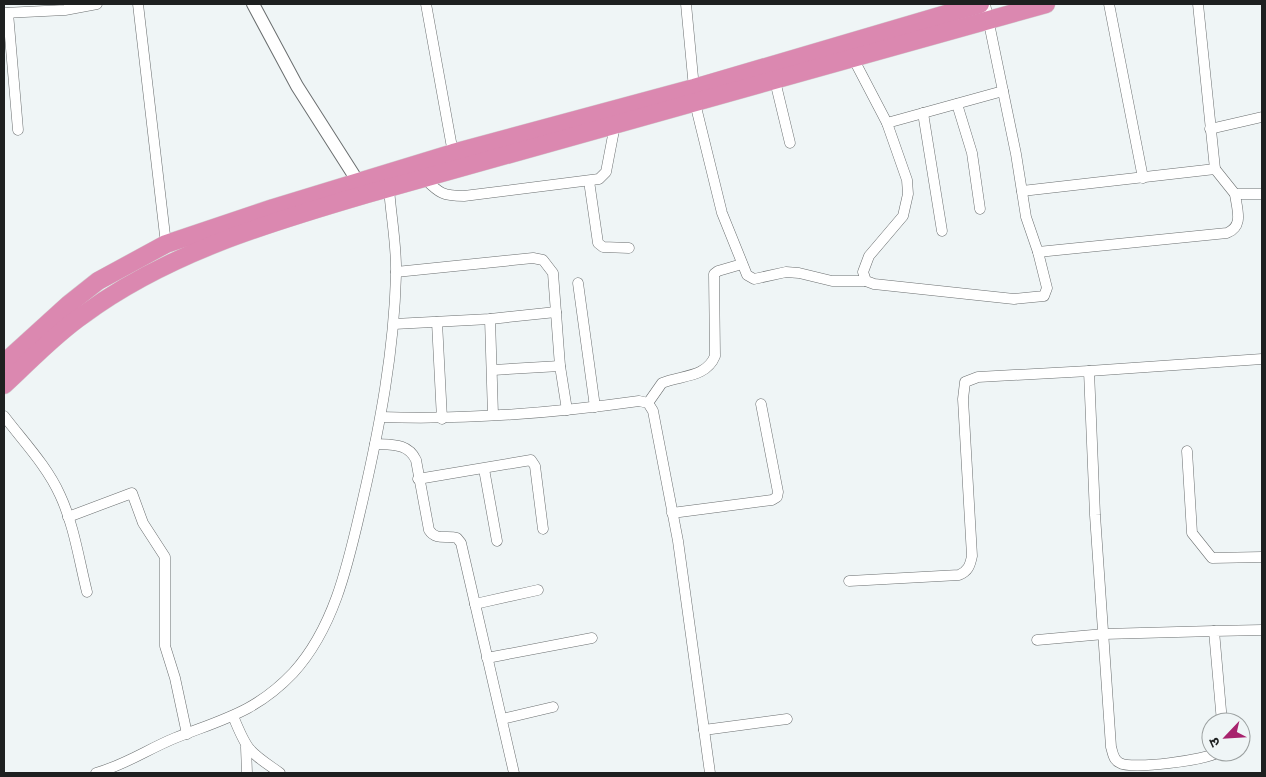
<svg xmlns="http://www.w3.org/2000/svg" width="1266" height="777" viewBox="0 0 1266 777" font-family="'Varela Round','Noto Sans Devanagari',sans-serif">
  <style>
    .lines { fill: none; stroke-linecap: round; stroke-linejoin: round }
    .minor-casing { stroke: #6a6e6f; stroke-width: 11 }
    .tertiary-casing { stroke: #6a6e6f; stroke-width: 14 }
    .trunk-casing { stroke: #d2d2d2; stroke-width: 19 }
    .minor { stroke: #fff; stroke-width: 10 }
    .tertiary { stroke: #fff; stroke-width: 12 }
    .trunk { stroke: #db88b0; stroke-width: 18 }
  </style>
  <rect width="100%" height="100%" fill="#eff5f6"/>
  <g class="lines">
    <g class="minor-casing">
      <g id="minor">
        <path d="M138 4 166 244"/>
        <path d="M426 4 453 153"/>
        <path d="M686 4 694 88"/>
        <path d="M1109 4 1143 178"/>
        <path d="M4 13 65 10 97 4"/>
        <path d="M8 13 18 130"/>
        <path d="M853 58 887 123 907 180 908 194 903 216 869 256 863 272 866 281 874 284 1014 299 1044 296 1047 288 1038 252 1026 217 1016 154 985 4"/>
        <path d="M775 81 790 143"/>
        <path d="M695 103 722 213 747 275 754 279 786 272 799 273 832 281H866"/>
        <path d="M957 104 972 153 980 209"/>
        <path d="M923 113 942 231"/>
        <path d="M887 123 1003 91"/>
        <path d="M1210 129 1262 117"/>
        <path d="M1215 169 1235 194H1262"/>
        <path d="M425 179C439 193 443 196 464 196L599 179 606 172 615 125"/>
        <path d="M589 181 598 243 603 247 629 248"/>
        <path d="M1022 191 1215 169 1198 4"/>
        <path d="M1038 252 1227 233C1244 226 1237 210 1235 194"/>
        <path d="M396 272 533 258 543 260 553 273 560 366 567 410"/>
        <path d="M578 283 595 407"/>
        <path d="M490 319 493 415"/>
        <path d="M437 322 442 419"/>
        <path d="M394 324 490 319 556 312"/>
        <path d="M493 370 560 366"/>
        <path d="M1089 371 1262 359"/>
        <path d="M648 403 662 383C681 375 706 378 715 356L714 274 718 271 742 264"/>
        <path d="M4 416C23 441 47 466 60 495 74 525 79 560 87 592"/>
        <path d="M381 417C467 420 554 413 639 401L648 403 653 411 678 541 710 773"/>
        <path d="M375 444C392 445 408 443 416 460L429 530C436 541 447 535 457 538L461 543 514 773"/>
        <path d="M1187 451 1192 533 1212 558 1262 557"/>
        <path d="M484 469 497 541"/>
        <path d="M418 479 531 460 535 466 543 529"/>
        <path d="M672 513 772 500 777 497 778 492 761 404"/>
        <path d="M68 517 132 493 143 523 165 557V646L175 678 187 734"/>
        <path d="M849 581 959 575C968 571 970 566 972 556L963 399 965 382 978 377 1089 371 1095 515 1111 747C1113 753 1113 760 1120 763 1132 770 1206 760 1219 752"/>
        <path d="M475 604 538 590"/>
        <path d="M1037 640 1104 634 1214 631"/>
        <path d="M487 658 592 638"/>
        <path d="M233 716C248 753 249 751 280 773"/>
        <path d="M502 719 553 707"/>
        <path d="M1222 722 1214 631 1262 630"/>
        <path d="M704 730 787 719"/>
        <path d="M246 747 247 773"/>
        <path d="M96 773C125 765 148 749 175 738 223 719 256 712 293 673 336 626 349 559 363 499 380 425 394 351 396 275 397 247 391 217 389 188"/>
      </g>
    </g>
    <g class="tertiary-casing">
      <path id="tertiary" d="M253 4 297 86 362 188"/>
    </g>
    <g class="trunk-casing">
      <g id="trunk">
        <path d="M4 363 69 304 98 281 166 244 273 208 453 153 694 88 980 4"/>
        <path d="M4 385C29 362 54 335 83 315 167 253 268 223 367 194L1046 4"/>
      </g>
    </g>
    <use href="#minor" class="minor"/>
    <use href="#tertiary" class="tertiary"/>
    <use href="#trunk" class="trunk"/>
  </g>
  <rect width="1266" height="777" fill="none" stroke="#1e2020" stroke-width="10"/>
  <g transform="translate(1226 737) rotate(245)"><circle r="24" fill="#eff5f6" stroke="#9ba0a0"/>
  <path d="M0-4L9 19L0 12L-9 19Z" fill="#a7236d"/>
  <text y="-8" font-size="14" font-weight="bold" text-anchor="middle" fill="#1e2020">उ</text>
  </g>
</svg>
